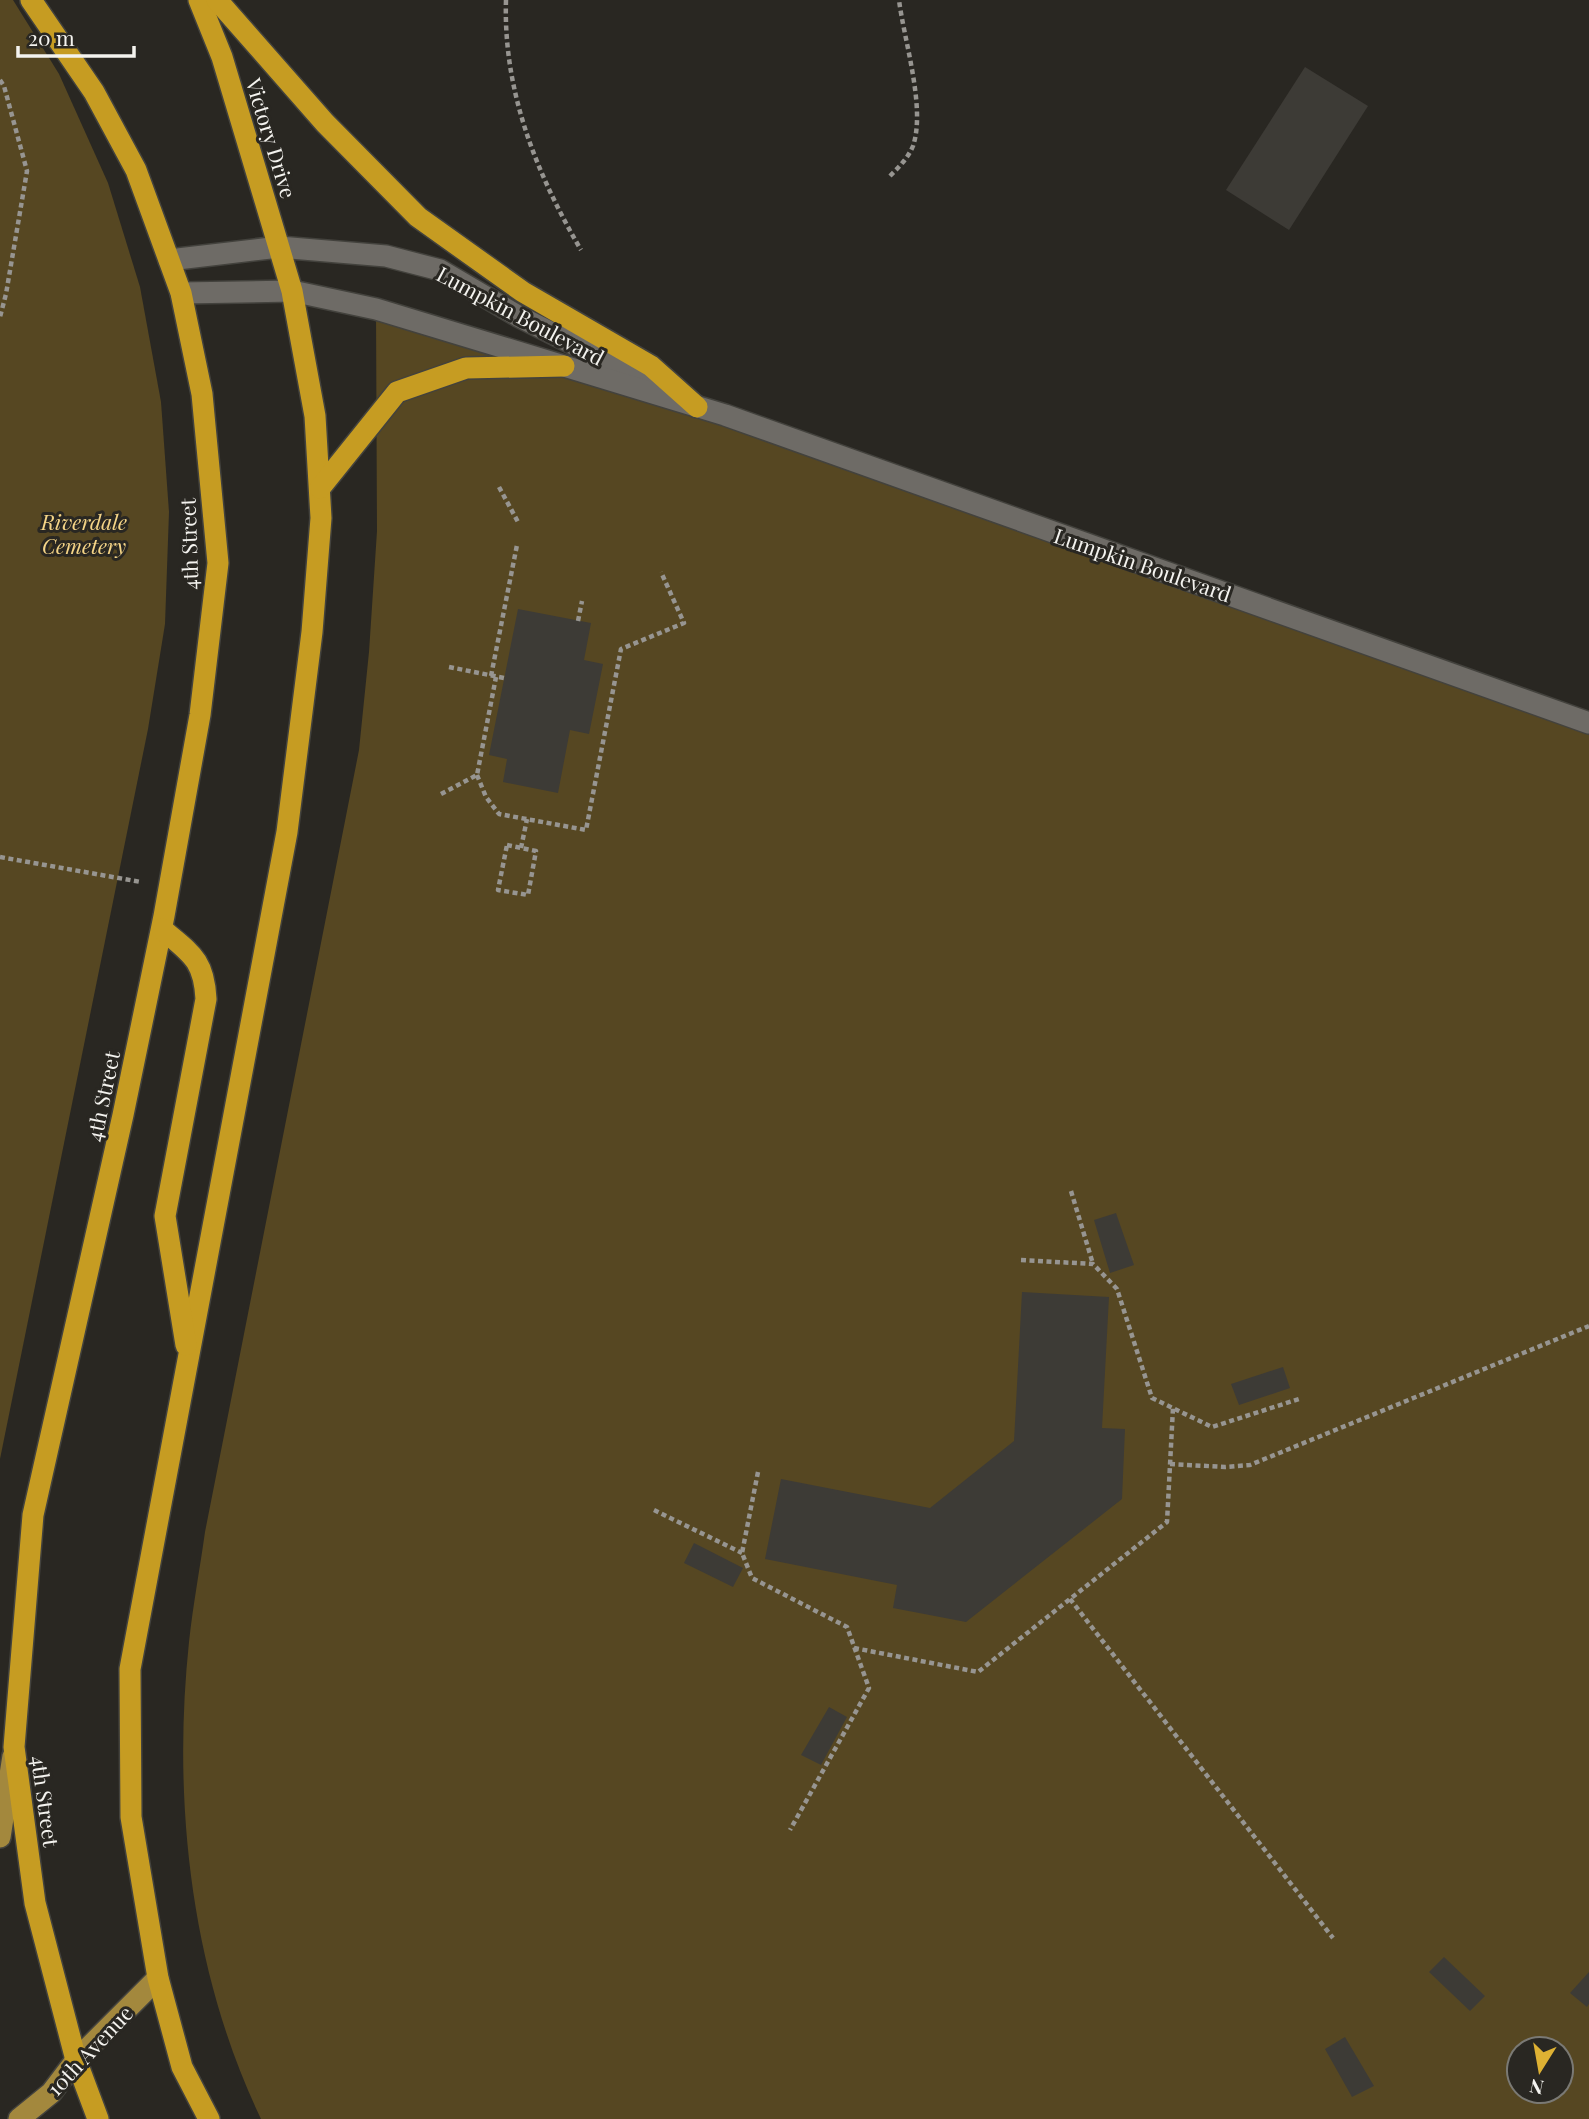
<svg xmlns="http://www.w3.org/2000/svg" width="1589" height="2119" viewBox="0 0 1589 2119" font-family="'Playfair Display',serif">
  <style>
    .green { fill: #564722; fill-rule: evenodd }
    .building { fill: #3d3b36 }
    .lines { fill: none; stroke-linecap: round; stroke-linejoin: round }
    .minor-casing { stroke: #43423d; stroke-width: 24 }
    .major-casing { stroke: #43423d; stroke-width: 24 }
    .highway-casing { stroke: #43423d; stroke-width: 24 }
    .path { stroke: #979591; stroke-width: 4.5; stroke-dasharray: 5 3.5; stroke-linecap: butt }
    .minor { stroke: #6e6b66; stroke-width: 21 }
    .major { stroke: #a3883d; stroke-width: 21 }
    .highway { stroke: #c69c22; stroke-width: 21 }
    .labels { text-anchor: middle; dominant-baseline: central; stroke-width: 6; stroke-linejoin: round; paint-order: stroke }
    .street-label { font-size: 21px; fill: #f4f3ef; stroke: #292722 }
    .park-label { font-size: 21px; font-style: italic; fill: #f5d587; stroke: #292722 }
  </style>
  <rect width="100%" height="100%" fill="#292722"/>
  <g class="green">
    <path d="M0 0H13L59 74 108 183 140 287 161 402 169 512 165 624 148 729 0 1459Z"/>
    <path d="M376 309 725 415 1589 723V2119H261C191 1973 172 1802 189 1642 193 1605 200 1568 205 1532L359 750 369 652 377 531ZM1519 2049H1561V2091H1519Z"/>
  </g>
  <g class="building">
    <path d="M1305 67 1368 106 1289 230 1226 190Z"/>
    <path d="M518 609 591 623 584 660 603 664 589 734 570 730 558 793 503 782 507 759 489 755Z"/>
    <path d="M1116 1213 1134 1265 1110 1273 1094 1220Z"/>
    <path d="M1022 1292 1109 1297 1102 1428 1125 1429 1122 1499 966 1622 893 1608 897 1585 765 1559 781 1479 930 1508 1014 1441Z"/>
    <path d="M1283 1367 1290 1388 1239 1405 1231 1384Z"/>
    <path d="M694 1543 743 1568 733 1587 684 1563Z"/>
    <path d="M829 1707 847 1717 821 1765 801 1755Z"/>
    <path d="M1444 1957 1485 1996 1470 2011 1429 1972Z"/>
    <path d="M1589 1972V2004L1587 2007 1570 1993Z"/>
    <path d="M1345 2037 1374 2086 1352 2097 1325 2049Z"/>
  </g>
  <g class="lines">
    <g class="minor-casing">
      <g id="minor">
        <path d="M169 260 279 247 386 256 440 270 518 316 645 380"/>
        <path d="M181 293 292 291 376 309 564 366 725 415 1589 723"/>
      </g>
    </g>
    <g class="major-casing">
      <g id="major">
        <path d="M0 1837 13 1756"/>
        <path d="M19 2119 51 2093 76 2060 158 1978"/>
      </g>
    </g>
    <g class="highway-casing">
      <g id="highway">
        <path d="M31 0 94 92 136 170 181 293 202 394 218 563 200 715 164 916 123 1115 33 1515 14 1747 35 1903 76 2060 98 2119"/>
        <path d="M199 0 222 57 292 291 315 416 321 518 312 632 287 832 130 1669 131 1817 158 1978 182 2067 209 2119"/>
        <path d="M217 0 325 123 418 217 523 292 651 366 697 407"/>
        <path d="M320 488 397 392 466 368 564 366"/>
        <path d="M162 929C190 953 204 959 206 999L165 1216 186 1345"/>
      </g>
    </g>
    <g class="path">
      <path d="M506 0C503 90 536 173 581 250"/>
      <path d="M0 80 4 86 27 171 6 294 0 317"/>
      <path d="M890 176C899 167 908 158 913 146 926 108 904 40 899 0"/>
      <path d="M499 487 518 522"/>
      <path d="M578 621 582 601"/>
      <path d="M449 667 504 678"/>
      <path d="M491 676 517 545"/>
      <path d="M477 775 486 797 499 814 586 830 621 649 684 623 661 572"/>
      <path d="M441 794 477 775 496 677"/>
      <path d="M507 845 536 851 528 895 498 890Z"/>
      <path d="M521 848 527 819"/>
      <path d="M0 857 141 882"/>
      <path d="M1071 1191 1093 1264"/>
      <path d="M1021 1260 1093 1264 1117 1289 1152 1398 1212 1427 1299 1399"/>
      <path d="M1170 1464 1225 1467 1250 1465 1589 1326"/>
      <path d="M758 1472 742 1553 752 1578 847 1627 869 1688 790 1830"/>
      <path d="M654 1510 742 1553"/>
      <path d="M1070 1599 1333 1938"/>
      <path d="M854 1648 978 1672 1167 1522 1173 1408"/>
    </g>
    <use href="#minor" class="minor"/>
    <use href="#major" class="major"/>
    <use href="#highway" class="highway"/>
  </g>
  <g class="labels">
    <g class="street-label">
      <text transform="translate(272 138) rotate(73)">Victory Drive</text>
      <text transform="translate(521 315) rotate(28)">Lumpkin Boulevard</text>
      <text transform="translate(188 544) rotate(-92)">4th Street</text>
      <text transform="translate(1143 564) rotate(19)">Lumpkin Boulevard</text>
      <text transform="translate(102 1096) rotate(-78)">4th Street</text>
      <text transform="translate(46 1801) rotate(82)">4th Street</text>
      <text transform="translate(89 2050) rotate(-47)">10th Avenue</text>
    </g>
    <g class="park-label">
      <text x="84" y="521">Riverdale<tspan x="84" dy="24">Cemetery</tspan></text>
    </g>
  </g>
  <g transform="translate(1540 2070) rotate(191)"><circle r="33" fill="#292722" stroke="#7a7974" stroke-width="2"/>
  <path d="M0-5L12 26L0 18L-12 26Z" fill="#deb133"/>
  <text y="-10" font-size="19" font-weight="bold" text-anchor="middle" fill="#f4f3ef">N</text>
  </g>
  <path d="M18 46v10h116v-10" fill="none" stroke="#f4f3ef" stroke-width="3.5"/>
  <text x="28" y="46" font-size="21" fill="#f4f3ef" stroke="#292722" stroke-width="5" paint-order="stroke">20 m</text>
</svg>
